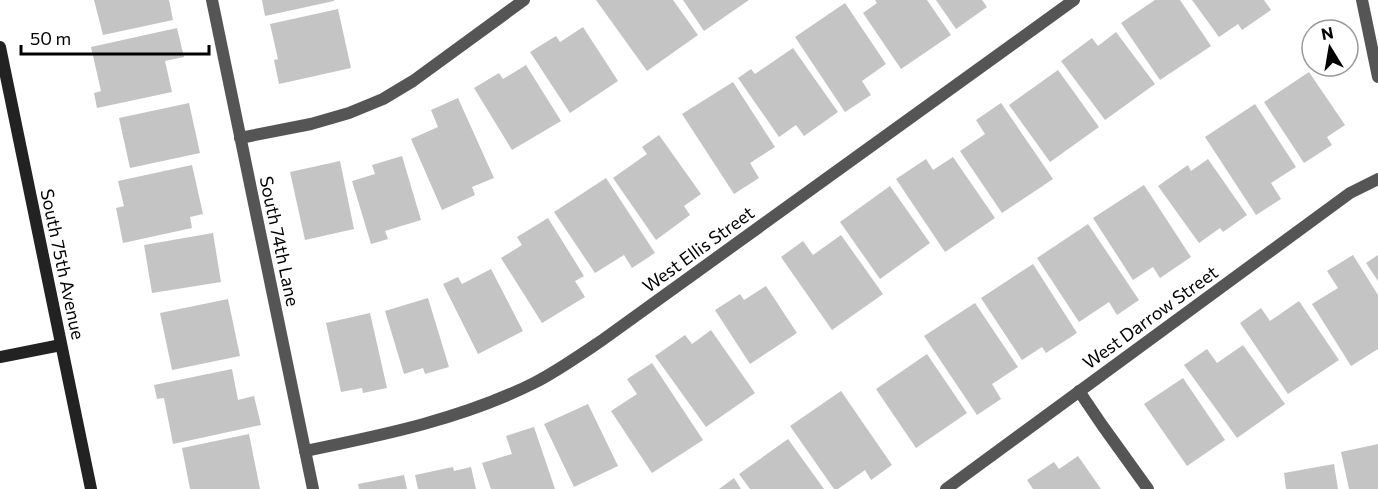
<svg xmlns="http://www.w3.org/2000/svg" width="1378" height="489" viewBox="0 0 1378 489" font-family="Commissioner,sans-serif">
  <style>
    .building { fill: #c4c4c4 }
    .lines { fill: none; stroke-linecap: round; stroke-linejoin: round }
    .street { stroke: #555; stroke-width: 12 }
    .secondary { stroke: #222; stroke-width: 12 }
    .labels { text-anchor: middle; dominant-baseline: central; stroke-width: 5; stroke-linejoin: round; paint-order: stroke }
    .street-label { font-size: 18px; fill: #000; stroke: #fff }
  </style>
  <rect width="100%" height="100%" fill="#fff"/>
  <g class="building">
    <path d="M94 0H169L173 20 103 35Z"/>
    <path d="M262 0H334V1L265 16Z"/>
    <path d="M596 0H673L698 35 647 71Z"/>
    <path d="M683 0H749L704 31Z"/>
    <path d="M875 0H927L951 35 901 69 863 13 877 3Z"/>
    <path d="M936 0H982L987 7 956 29Z"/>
    <path d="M1155 0H1180L1211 46 1160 80 1121 23Z"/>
    <path d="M1192 0H1264L1271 10 1242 30 1238 24 1219 37Z"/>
    <path d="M845 3 886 64 862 81 871 95 845 112 795 37Z"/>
    <path d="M338 9 351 68 279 84 274 60 278 59 270 24Z"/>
    <path d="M583 27 618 81 570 113 530 52 556 36 560 42Z"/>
    <path d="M177 28 184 57 165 61 172 92 97 108 94 93 101 91 91 47Z"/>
    <path d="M1116 32 1155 84 1105 120 1061 61 1092 38 1098 46Z"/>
    <path d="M793 48 838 112 804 136 796 125 779 137 738 78 751 69 755 74Z"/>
    <path d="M526 65 561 121 512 150 474 88 499 73 503 79Z"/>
    <path d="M1058 70 1099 127 1050 162 1009 105Z"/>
    <path d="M1309 72 1345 125 1327 137 1332 145 1304 163 1264 102Z"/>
    <path d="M733 82 775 147 750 163 759 178 734 194 682 114Z"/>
    <path d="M458 98 494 178 472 187 475 195 442 210 411 139 438 127 431 110Z"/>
    <path d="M189 103 200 153 130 168 119 118Z"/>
    <path d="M1001 103 1053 179 1002 213 960 151 985 134 976 120Z"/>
    <path d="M1255 104 1296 167 1271 183 1281 199 1256 215 1205 137Z"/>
    <path d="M659 135 701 194 684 206 690 215 656 240 613 178 647 154 642 147Z"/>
    <path d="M402 156 421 220 385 231 388 239 371 244 352 181 375 174 372 165Z"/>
    <path d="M953 157 995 218 945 252 896 179 926 159 933 170Z"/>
    <path d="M1208 159 1247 215 1223 232 1220 228 1199 243 1158 186 1188 165 1191 171Z"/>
    <path d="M340 161 354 229 305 240 290 172Z"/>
    <path d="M192 165 203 214 190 217 192 228 123 243 116 208 124 206 118 181Z"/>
    <path d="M606 178 655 253 632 268 624 255 595 273 554 212Z"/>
    <path d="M1144 185 1191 257 1160 278 1153 267 1133 280 1093 218Z"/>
    <path d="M890 186 930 243 880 279 840 222Z"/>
    <path d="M548 218 584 276 575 281 585 297 542 323 501 258 522 245 517 237Z"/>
    <path d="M1088 224 1139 300 1117 315 1109 302 1079 322 1037 258Z"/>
    <path d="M213 233 221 282 152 293 144 245Z"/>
    <path d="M841 235 883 294 832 330 781 257 803 241 813 255Z"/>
    <path d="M1353 255 1378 295V349L1351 366 1312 304 1338 288 1327 271Z"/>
    <path d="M1378 255V281L1366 263Z"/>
    <path d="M1033 264 1077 333 1046 353 1042 347 1022 360 981 298Z"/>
    <path d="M491 269 523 331 478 354 443 284 458 277 462 284Z"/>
    <path d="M766 286 797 333 750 364 715 310 740 294 744 300Z"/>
    <path d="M428 298 449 367 425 374 423 368 404 374 385 311Z"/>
    <path d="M228 299 240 356 172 370 160 313Z"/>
    <path d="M1299 301 1339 360 1288 394 1240 323 1261 308 1270 321Z"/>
    <path d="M975 303 1018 367 992 384 1001 399 977 415 924 336Z"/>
    <path d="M370 313 387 388 363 393 362 388 341 392 326 323Z"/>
    <path d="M711 330 755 393 706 427 655 356 685 335 692 344Z"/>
    <path d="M1243 345 1285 404 1237 438 1184 365 1207 349 1217 363Z"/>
    <path d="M927 354 967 413 916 448 876 389Z"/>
    <path d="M652 363 703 440 652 473 611 411 637 394 627 379Z"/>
    <path d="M232 369 238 400 254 396 261 425 173 444 164 398 157 399 154 385Z"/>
    <path d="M1183 378 1225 440 1187 466 1144 404Z"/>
    <path d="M841 391 892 465 871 480 865 470 838 489H834L790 426Z"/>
    <path d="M588 404 618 466 574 487 544 424Z"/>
    <path d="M534 427 555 489H491L482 463 512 454 506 436Z"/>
    <path d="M249 434 260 489H190L182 448Z"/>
    <path d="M788 439 824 489H750L739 474Z"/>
    <path d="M1378 444V489H1349L1341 452Z"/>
    <path d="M1078 456 1101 489H1033L1027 480 1054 462 1059 469Z"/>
    <path d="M1334 464 1338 489H1286L1284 473Z"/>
    <path d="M453 467 454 471 471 467 476 489H418L415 475Z"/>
    <path d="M404 475 407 489H359L358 484Z"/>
    <path d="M734 478 741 489H719Z"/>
  </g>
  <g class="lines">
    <g class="street">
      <path d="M212 0 313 489"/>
      <path d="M1362 0 1378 77"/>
      <path d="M240 138 311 124 349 113 383 99 413 81 524 0"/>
      <path d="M1079 391 1102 425 1148 489"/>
      <path d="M305 451C383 435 462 419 534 383 556 372 580 355 601 341L1074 0"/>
      <path d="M946 489 1350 193 1378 179"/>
    </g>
    <g class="secondary">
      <path d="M0 47 91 489"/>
      <path d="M0 357 61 345"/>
    </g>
  </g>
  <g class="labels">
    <g class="street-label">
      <text transform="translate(280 241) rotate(78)">South 74th Lane</text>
      <text transform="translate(698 249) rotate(-36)">West Ellis Street</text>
      <text transform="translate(63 264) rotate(78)">South 75th Avenue</text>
      <text transform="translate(1150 317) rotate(-36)">West Darrow Street</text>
    </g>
  </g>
  <g transform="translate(1330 48) rotate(349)"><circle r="28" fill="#ffffff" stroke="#999999" stroke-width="1.5"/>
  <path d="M0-4.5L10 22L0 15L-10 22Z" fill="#000000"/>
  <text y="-9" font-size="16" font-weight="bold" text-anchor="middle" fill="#000000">N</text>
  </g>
  <path d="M21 45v9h188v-9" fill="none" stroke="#000000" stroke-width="3"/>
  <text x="30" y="45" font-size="18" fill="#000000" stroke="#ffffff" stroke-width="4.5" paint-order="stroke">50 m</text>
</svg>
